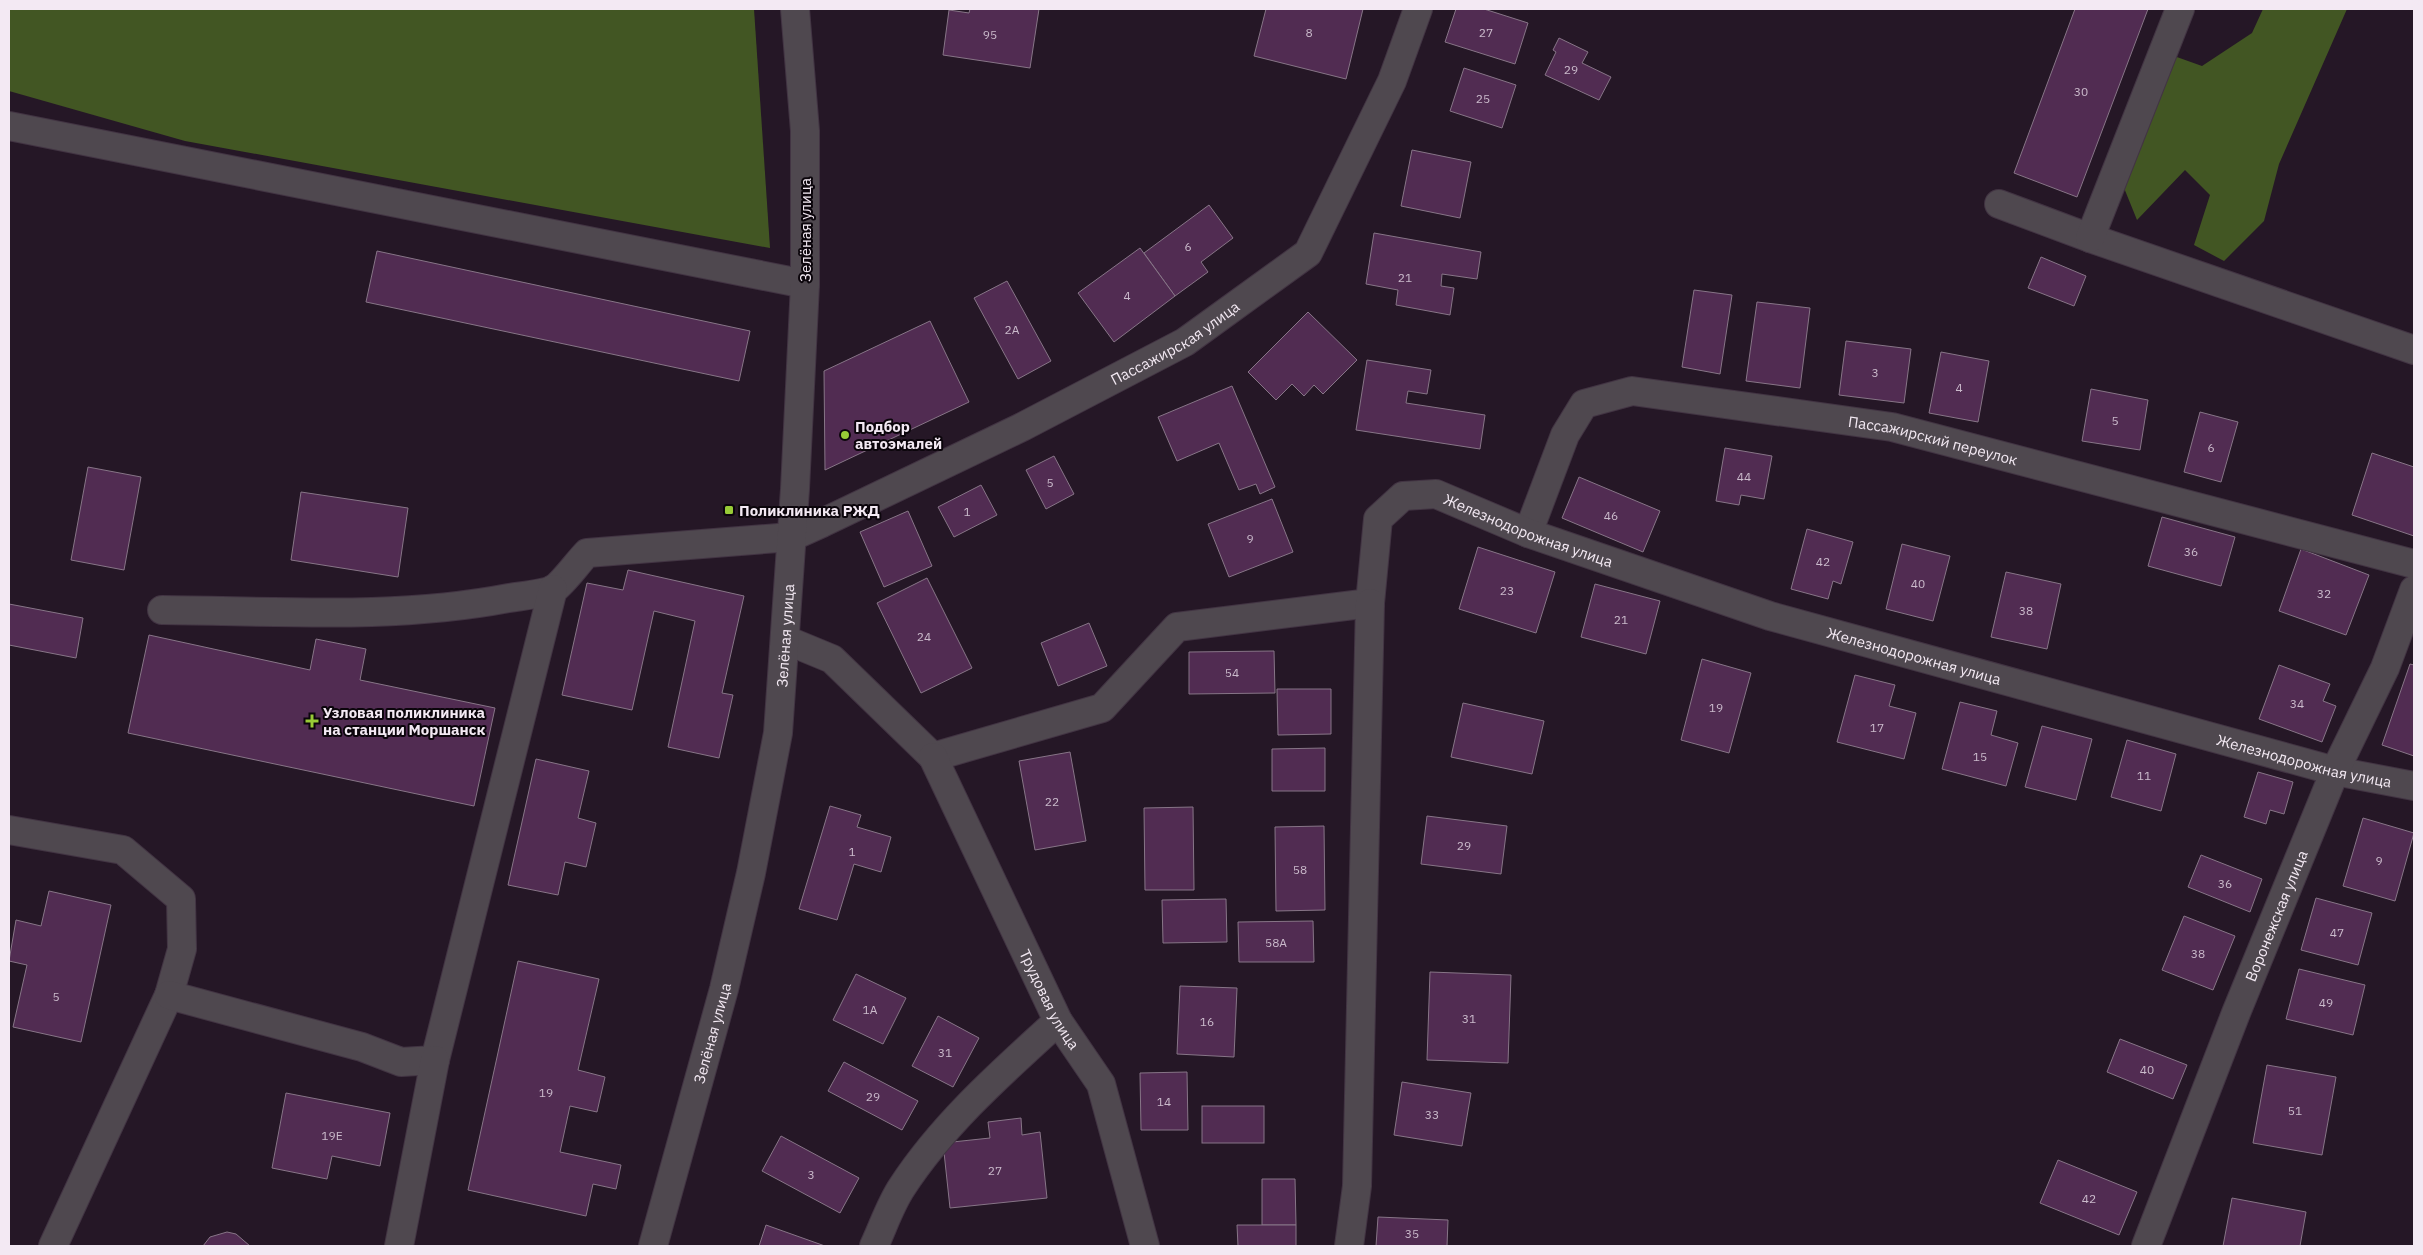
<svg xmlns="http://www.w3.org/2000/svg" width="2423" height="1255" viewBox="0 0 2423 1255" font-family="'IBM Plex Sans',sans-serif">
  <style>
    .forest { fill: #425623 }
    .building { fill: #512c52; stroke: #877587 }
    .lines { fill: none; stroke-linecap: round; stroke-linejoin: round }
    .minor-casing { stroke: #423443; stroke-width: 30 }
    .minor { stroke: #4f484f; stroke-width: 28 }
    .poi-dot { fill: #98cb37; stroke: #0b050b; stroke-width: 2 }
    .labels { text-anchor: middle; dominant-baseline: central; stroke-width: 4; stroke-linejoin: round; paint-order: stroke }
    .number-label { font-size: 12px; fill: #cabacb }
    .street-label { font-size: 15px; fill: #f3e9f3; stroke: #0b050b }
    .poi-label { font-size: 15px; font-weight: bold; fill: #f3e9f3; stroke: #0b050b; text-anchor: start }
  </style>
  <rect width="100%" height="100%" fill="#251726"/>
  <g class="forest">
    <path d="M9 9H754L770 248 185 141 9 91Z"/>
    <path d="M2263 9H2347L2279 164 2264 221 2224 261 2194 245 2210 195 2185 170 2137 220 2120 178 2174 56 2202 66 2252 33Z"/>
  </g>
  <g class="building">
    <path d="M970 9H1039L1030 68 943 55 949 10 969 13Z"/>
    <path d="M1266 9H1363L1346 79 1254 56Z"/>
    <path d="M1456 9H1484L1528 23 1515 64 1445 42Z"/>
    <path d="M2075 9H2148L2077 197 2014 173Z"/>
    <path d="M1559 38 1588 52 1582 63 1611 77 1599 100 1545 75 1556 52 1553 50Z"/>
    <path d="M1464 68 1516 85 1502 128 1450 111Z"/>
    <path d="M1412 150 1471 162 1460 218 1401 206Z"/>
    <path d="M1209 205 1233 238 1201 262 1208 272 1175 296 1144 253Z"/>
    <path d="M1374 233 1481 252 1477 279 1442 274 1441 286 1454 288 1450 315 1396 305 1398 290 1366 284Z"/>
    <path d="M1140 248 1175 296 1114 342 1078 293Z"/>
    <path d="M377 251 750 331 739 381 366 302Z"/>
    <path d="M2041 257 2086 276 2074 306 2028 288Z"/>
    <path d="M1007 281 1051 361 1018 379 974 298Z"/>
    <path d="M1694 290 1732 295 1720 374 1682 367Z"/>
    <path d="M1757 302 1810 308 1800 388 1746 381Z"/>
    <path d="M1308 312 1357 360 1323 394 1314 385 1304 396 1292 384 1276 400 1248 372Z"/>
    <path d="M930 321 969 402 825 470 824 371Z"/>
    <path d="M1846 341 1911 349 1904 403 1839 395Z"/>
    <path d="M1941 352 1989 361 1978 422 1929 413Z"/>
    <path d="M1367 360 1431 370 1427 394 1408 391 1406 403 1485 415 1480 449 1356 430Z"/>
    <path d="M1232 386 1275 487 1260 494 1256 484 1239 490 1219 443 1177 461 1158 417Z"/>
    <path d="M2091 389 2148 400 2140 450 2082 441Z"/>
    <path d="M2200 412 2238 422 2221 482 2184 472Z"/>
    <path d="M1725 448 1772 456 1764 499 1741 495 1739 505 1716 501Z"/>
    <path d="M2372 453 2414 467V536L2352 515Z"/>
    <path d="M1054 456 1074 494 1046 509 1026 470Z"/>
    <path d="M88 467 141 477 124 570 71 560Z"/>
    <path d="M1579 477 1660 511 1643 552 1562 518Z"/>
    <path d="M981 485 997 515 954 537 938 507Z"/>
    <path d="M301 492 408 508 398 577 291 560Z"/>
    <path d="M1272 499 1293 552 1229 577 1208 524Z"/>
    <path d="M908 511 932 566 884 587 860 532Z"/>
    <path d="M2162 517 2235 537 2221 586 2148 566Z"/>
    <path d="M1807 529 1853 542 1841 584 1833 581 1828 599 1791 589Z"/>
    <path d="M1902 544 1950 556 1933 621 1886 609Z"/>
    <path d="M1478 547 1555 572 1536 633 1459 609Z"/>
    <path d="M2301 549 2369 575 2346 635 2279 611Z"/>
    <path d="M628 570 744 596 722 693 733 695 719 758 668 747 695 621 654 611 632 710 562 695 587 583 623 590Z"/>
    <path d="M2006 572 2061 584 2047 649 1991 637Z"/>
    <path d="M927 578 972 668 921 693 877 603Z"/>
    <path d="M1595 584 1660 601 1646 654 1581 637Z"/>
    <path d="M9 604 83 618 76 658 9 645Z"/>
    <path d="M1089 623 1107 666 1058 686 1041 643Z"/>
    <path d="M149 635 310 670 316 639 366 649 360 680 495 708 474 806 128 733Z"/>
    <path d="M1274 651 1275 693 1189 694V652Z"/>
    <path d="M1702 659 1751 673 1729 753 1681 740Z"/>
    <path d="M2410 664 2414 665V756L2382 745Z"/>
    <path d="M2279 665 2330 684 2323 701 2336 706 2322 742 2259 719Z"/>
    <path d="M1855 675 1895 685 1889 706 1916 713 1904 759 1837 742Z"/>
    <path d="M1277 689H1331V734L1278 735Z"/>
    <path d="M1960 702 1997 711 1991 735 2018 743 2006 786 1942 769Z"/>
    <path d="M1463 703 1544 721 1532 774 1451 757Z"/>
    <path d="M2042 726 2092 739 2076 800 2025 787Z"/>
    <path d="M2127 740 2176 754 2161 811 2111 797Z"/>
    <path d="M1325 748V791H1272V749Z"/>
    <path d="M1070 752 1086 841 1035 850 1019 761Z"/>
    <path d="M536 759 589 771 578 818 596 823 586 867 565 862 558 895 508 885Z"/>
    <path d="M2258 772 2293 782 2284 814 2270 810 2266 824 2244 817Z"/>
    <path d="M830 806 861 815 857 827 891 837 881 872 854 864 837 920 799 909Z"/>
    <path d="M1193 807 1194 890H1145L1144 808Z"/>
    <path d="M1427 816 1507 826 1501 874 1421 864Z"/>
    <path d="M2363 818 2414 833 2395 901 2343 886Z"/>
    <path d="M1324 826 1325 910 1276 911 1275 827Z"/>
    <path d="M2201 855 2262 879 2250 912 2188 887Z"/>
    <path d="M49 891 111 905 81 1042 13 1027 27 965 9 961 16 920 41 926Z"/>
    <path d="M2316 898 2372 913 2358 965 2301 950Z"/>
    <path d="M1226 899 1227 942 1163 943 1162 900Z"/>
    <path d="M2184 916 2235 936 2213 990 2162 970Z"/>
    <path d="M1313 921 1314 962H1239L1238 922Z"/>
    <path d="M518 961 599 979 578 1070 605 1077 597 1112 570 1106 560 1152 621 1165 616 1189 593 1184 586 1216 468 1190Z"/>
    <path d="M2299 969 2365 985 2353 1035 2286 1019Z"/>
    <path d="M1430 972 1511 975 1508 1063 1427 1060Z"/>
    <path d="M856 974 906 998 883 1044 833 1020Z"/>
    <path d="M1180 986 1237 988 1234 1057 1177 1054Z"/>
    <path d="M938 1016 979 1038 953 1087 912 1066Z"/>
    <path d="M2120 1039 2187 1065 2173 1099 2107 1072Z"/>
    <path d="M844 1062 918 1101 902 1130 828 1091Z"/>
    <path d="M2267 1065 2336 1077 2322 1155 2253 1143Z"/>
    <path d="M1187 1072 1188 1130H1141L1140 1073Z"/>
    <path d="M1402 1082 1471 1093 1462 1146 1394 1135Z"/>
    <path d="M286 1093 390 1113 380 1166 332 1156 327 1179 272 1168Z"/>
    <rect x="1202" y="1106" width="62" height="37"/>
    <path d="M1021 1118 1022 1135 1040 1132 1047 1198 950 1208 943 1143 990 1138 988 1122Z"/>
    <path d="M781 1136 859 1178 840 1213 762 1171Z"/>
    <path d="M2058 1160 2137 1192 2119 1235 2040 1203Z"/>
    <path d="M1262 1179H1295L1296 1225H1262Z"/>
    <path d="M2232 1198 2306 1212 2300 1246H2223Z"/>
    <path d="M1378 1217 1448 1220 1447 1246H1376Z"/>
    <path d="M766 1225 825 1246H759Z"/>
    <path d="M1237 1225H1296V1246H1238Z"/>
    <path d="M227 1232 236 1234 250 1246H203L210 1237Z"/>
  </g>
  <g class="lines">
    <g class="minor-casing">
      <g id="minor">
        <path d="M9 126 805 284"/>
        <path d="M1999 204 2090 238 2414 350"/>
        <path d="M2090 238 2180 9"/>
        <path id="s1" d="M1528 533 1565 435 1584 404 1632 391 1892 427 2414 564"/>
        <path id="s2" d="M162 610C278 611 395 620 509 598 520 596 545 594 554 589 564 582 578 562 587 553L791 537 822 523 1022 427 1185 342 1308 253 1392 81 1418 9"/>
        <path id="s3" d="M786 640 832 659 933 757 1102 708 1177 627 1370 603 1378 519 1403 496 1436 494 1528 533 1770 616 2335 771 2414 786"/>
        <path id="s4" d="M933 757 1058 1021 1101 1084 1145 1246"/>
        <path d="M9 830 123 850 181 899 182 949 169 995 53 1246"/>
        <path d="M169 995 362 1047 401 1062 435 1060 553 589"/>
        <path d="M399 1246 435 1060"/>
        <path id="s5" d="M653 1246 724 989 751 873 778 733 795 489 805 284V131L795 9"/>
        <path d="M874 1246C883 1227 890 1205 902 1187 943 1124 1002 1072 1058 1021"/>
        <path d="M1349 1246 1357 1186 1370 603"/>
        <path id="s6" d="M2146 1246 2236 1013 2335 771 2385 668 2414 590"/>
      </g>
    </g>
    <use href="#minor" class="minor"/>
  </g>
  <g class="poi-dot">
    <circle cx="845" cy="435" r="5"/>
    <rect x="724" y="505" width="10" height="10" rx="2.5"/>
    <path d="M309.5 713.5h5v5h5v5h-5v5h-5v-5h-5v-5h5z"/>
  </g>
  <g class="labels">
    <g class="number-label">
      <text x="1309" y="32">8</text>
      <text x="1486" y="32">27</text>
      <text x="990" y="34">95</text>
      <text x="1571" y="69">29</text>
      <text x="2081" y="91">30</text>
      <text x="1483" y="98">25</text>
      <text x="1188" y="246">6</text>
      <text x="1405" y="277">21</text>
      <text x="1127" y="295">4</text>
      <text x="1012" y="329">2А</text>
      <text x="1875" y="372">3</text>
      <text x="1959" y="387">4</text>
      <text x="2115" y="420">5</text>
      <text x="2211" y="447">6</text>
      <text x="1744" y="476">44</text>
      <text x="1050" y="482">5</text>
      <text x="967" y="511">1</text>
      <text x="1611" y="515">46</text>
      <text x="1250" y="538">9</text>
      <text x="2191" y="551">36</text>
      <text x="1823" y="561">42</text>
      <text x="1918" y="583">40</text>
      <text x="1507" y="590">23</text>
      <text x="2324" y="593">32</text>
      <text x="2026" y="610">38</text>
      <text x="1621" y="619">21</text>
      <text x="924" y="636">24</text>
      <text x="1232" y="672">54</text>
      <text x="2297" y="703">34</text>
      <text x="1716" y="707">19</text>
      <text x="1877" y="727">17</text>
      <text x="1980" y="756">15</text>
      <text x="2144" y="775">11</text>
      <text x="1052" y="801">22</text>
      <text x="1464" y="845">29</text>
      <text x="852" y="851">1</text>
      <text x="2379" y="860">9</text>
      <text x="1300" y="869">58</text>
      <text x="2225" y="883">36</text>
      <text x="2337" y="932">47</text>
      <text x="1276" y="942">58А</text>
      <text x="2198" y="953">38</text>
      <text x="56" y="996">5</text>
      <text x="2326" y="1002">49</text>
      <text x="870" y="1009">1А</text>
      <text x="1469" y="1018">31</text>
      <text x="1207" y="1021">16</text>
      <text x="945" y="1052">31</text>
      <text x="2147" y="1069">40</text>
      <text x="546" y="1092">19</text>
      <text x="873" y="1096">29</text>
      <text x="1164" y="1101">14</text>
      <text x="2295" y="1110">51</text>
      <text x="1432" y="1114">33</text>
      <text x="332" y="1135">19Е</text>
      <text x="995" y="1170">27</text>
      <text x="811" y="1174">3</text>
      <text x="2089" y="1198">42</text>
      <text x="1412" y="1233">35</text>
    </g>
    <g class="street-label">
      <text transform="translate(805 230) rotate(-90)">Зелёная улица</text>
      <text stroke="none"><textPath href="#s2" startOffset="1078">Пассажирская улица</textPath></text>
      <text stroke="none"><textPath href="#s1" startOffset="496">Пассажирский переулок</textPath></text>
      <text stroke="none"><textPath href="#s3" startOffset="922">Железнодорожная улица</textPath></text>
      <text stroke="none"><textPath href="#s5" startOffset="626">Зелёная улица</textPath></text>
      <text stroke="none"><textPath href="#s3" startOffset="1328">Железнодорожная улица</textPath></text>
      <text stroke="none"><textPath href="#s3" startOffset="1732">Железнодорожная улица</textPath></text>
      <text stroke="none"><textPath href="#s6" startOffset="355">Воронежская улица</textPath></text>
      <text stroke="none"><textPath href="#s4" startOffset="269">Трудовая улица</textPath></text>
      <text stroke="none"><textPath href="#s5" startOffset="221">Зелёная улица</textPath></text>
    </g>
    <g class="poi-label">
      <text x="855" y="426">Подбор<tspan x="855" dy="17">автоэмалей</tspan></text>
      <text x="739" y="510">Поликлиника РЖД</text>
      <text x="323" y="712">Узловая поликлиника<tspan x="323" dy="17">на станции Моршанск</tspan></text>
    </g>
  </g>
  <rect width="2423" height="1255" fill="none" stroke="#f3e9f3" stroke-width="20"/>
</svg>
